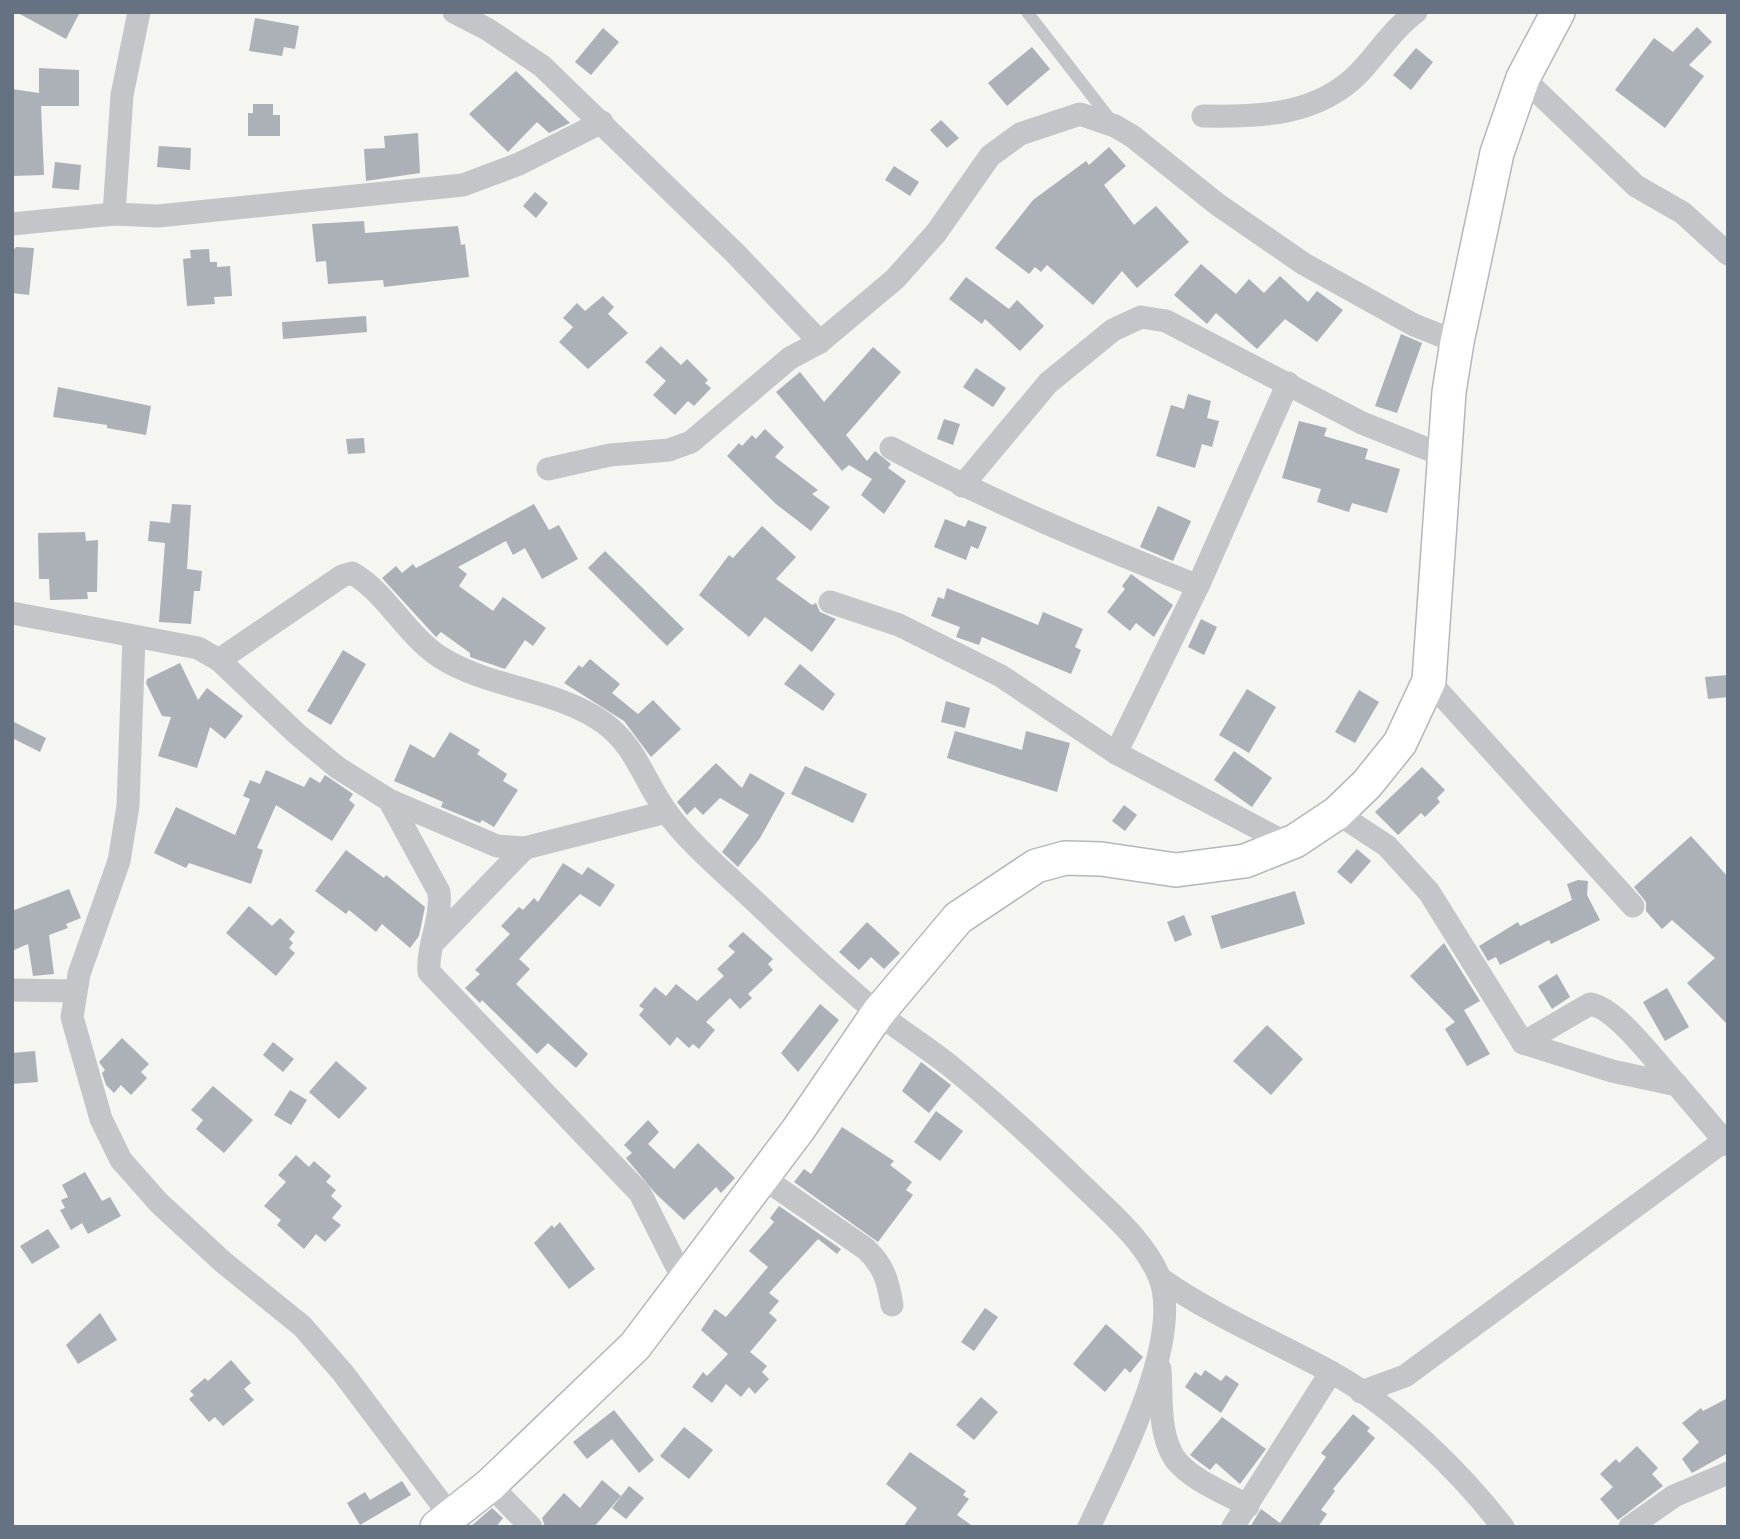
<svg xmlns="http://www.w3.org/2000/svg" width="1740" height="1539" viewBox="0 0 1740 1539" font-family="'Fira Sans',sans-serif">
  <style>
    .building { fill: #abb1b7 }
    .lines { fill: none; stroke-linecap: round; stroke-linejoin: round }
    .secondary-casing { stroke: #b3b7bb; stroke-width: 36 }
    .lane { stroke: #c3c5c9; stroke-width: 12 }
    .street { stroke: #c3c5c9; stroke-width: 23 }
    .secondary { stroke: #fff; stroke-width: 33 }
  </style>
  <rect width="100%" height="100%" fill="#f5f5f1"/>
  <g class="building">
    <path d="M16 12H80L66 39Z"/>
    <path d="M255 18 299 26 295 49 284 47 282 56 249 51Z"/>
    <path d="M1697 27 1712 42 1689 65 1704 76 1665 128 1615 90 1654 38 1673 52Z"/>
    <path d="M603 28 619 42 591 75 575 62Z"/>
    <path d="M1032 47 1050 69 1007 106 988 83Z"/>
    <path d="M1416 48 1433 62 1411 90 1393 75Z"/>
    <path d="M39 68 79 70V106H41L44 175 12 176V89L39 93Z"/>
    <path d="M516 71 570 123 549 133 537 122 508 152 469 114Z"/>
    <path d="M253 104H273V115H280V136H248V113H253Z"/>
    <path d="M941 120 959 138 947 148 930 130Z"/>
    <path d="M418 133 420 173 366 181 364 149 385 148 384 136Z"/>
    <path d="M159 146 191 148 190 170 157 167Z"/>
    <path d="M1109 147 1126 166 1104 185 1134 225 1156 206 1189 242 1137 288 1122 271 1093 305 1047 265 1041 272 1035 267 1029 274 995 248 1033 200 1086 161 1089 165Z"/>
    <path d="M55 162 81 165 79 190 52 188Z"/>
    <path d="M894 166 919 182 910 196 885 180Z"/>
    <path d="M535 192 548 203 536 218 523 206Z"/>
    <path d="M364 221 365 233 458 226 461 245 465 244 469 277 384 287 383 280 328 284 326 261 316 262 312 224Z"/>
    <path d="M16 247 34 248 29 295 12 293V252Z"/>
    <path d="M209 249 210 262H217V267L230 266 232 296 214 297 215 304 187 306 183 259 191 258 190 250Z"/>
    <path d="M1201 264 1236 294 1249 279 1264 293 1280 276 1308 302 1317 291 1343 310 1317 342 1285 319 1257 349 1216 313 1207 324 1174 295Z"/>
    <path d="M966 277 1009 309 1017 300 1044 326 1020 351 985 319 982 324 949 299Z"/>
    <path d="M603 296 614 307 608 314 628 333 588 369 559 342 573 327 563 318 577 303 585 311Z"/>
    <path d="M366 316 367 332 283 339 282 322Z"/>
    <path d="M1401 334 1422 343 1397 413 1375 406Z"/>
    <path d="M661 346 681 365 687 359 708 380 705 383 711 388 694 406 688 401 675 415 653 395 666 381 645 362Z"/>
    <path d="M873 347 901 372 846 435 867 461 875 451 891 464 888 468 906 481 884 514 861 495 872 479 849 465 842 471 776 392 800 372 824 402Z"/>
    <path d="M976 368 1006 388 993 407 963 387Z"/>
    <path d="M58 387 151 406 146 435 107 428V425L53 417Z"/>
    <path d="M1188 394 1211 401 1207 418 1219 421 1212 447 1202 444 1195 468 1156 456 1171 405 1184 409Z"/>
    <path d="M944 419 960 424 953 445 937 439Z"/>
    <path d="M1299 421 1327 428 1324 436 1368 449 1365 459 1400 469 1387 513 1352 503 1349 512 1317 502 1321 489 1282 478Z"/>
    <path d="M765 429 784 447 775 457 818 490 812 494 830 507 811 531 776 504 727 456 739 443 742 446 752 435 756 439Z"/>
    <path d="M364 438 365 453 348 454 346 439Z"/>
    <path d="M172 504 191 505 187 569 202 571 200 591H194L191 624 159 622 165 543 148 541 150 521 170 523Z"/>
    <path d="M534 504 549 530 559 525 578 559 542 579 525 548 513 555 506 541 458 567 467 574 459 586 493 611 503 597 546 628 533 646 525 640 505 669 470 657V653L441 632 436 637 382 578 396 566 402 573 413 564 416 568Z"/>
    <path d="M1158 506 1191 521 1173 561 1140 547Z"/>
    <path d="M945 519 965 527 968 520 987 527 978 549 971 546 966 560 934 547Z"/>
    <path d="M762 526 796 557 776 579 812 605 816 603 820 612 836 619 812 652 765 617 749 637 699 595 729 555 733 558Z"/>
    <path d="M85 532 86 541 98 540 97 592H87L88 599 50 600 49 579H39L38 533Z"/>
    <path d="M605 551 684 629 667 646 588 568Z"/>
    <path d="M1131 574 1173 605 1154 637 1136 623 1130 631 1107 612 1125 589 1122 586Z"/>
    <path d="M947 588 1038 625 1043 612 1083 629 1075 647 1081 650 1071 674 982 637 979 645 956 637 960 627 931 616 938 597 944 599Z"/>
    <path d="M1201 619 1217 627 1204 655 1188 647Z"/>
    <path d="M343 650 366 664 331 725 307 711Z"/>
    <path d="M590 659 620 684 612 693 638 714 653 700 681 729 651 757 624 721 564 683 579 665 582 668Z"/>
    <path d="M180 663 198 700 207 688 243 716 225 739 210 727 197 768 158 756 171 717 162 716 146 683 147 679Z"/>
    <path d="M800 664 835 694 823 711 784 684Z"/>
    <path d="M1728 675V697L1708 699 1705 677Z"/>
    <path d="M1247 689 1276 707 1249 753 1219 735Z"/>
    <path d="M1359 690 1379 702 1355 743 1335 732Z"/>
    <path d="M946 701 970 708 965 728 941 722Z"/>
    <path d="M12 721 46 738 40 752 12 738Z"/>
    <path d="M955 731 1022 750 1026 731 1070 743 1057 792 947 758Z"/>
    <path d="M450 732 480 750 477 754 507 774 503 781 518 790 494 827 482 820 480 823 441 807 443 802 394 781 410 744 434 758Z"/>
    <path d="M1234 751 1272 778 1252 807 1214 780Z"/>
    <path d="M716 763 742 788 750 773 785 793 760 838 738 867 722 852 749 815 720 798 703 815 695 807 687 815 677 802Z"/>
    <path d="M805 766 867 794 853 823 791 794Z"/>
    <path d="M1422 767 1445 790 1437 798 1440 802 1425 817 1421 813 1398 835 1375 812Z"/>
    <path d="M266 770 304 787 310 777 320 783 325 775 353 794 349 800 355 805 332 841 276 805 257 848 263 850 251 884 189 863 186 868 154 853 176 807 235 835 250 799 243 796 250 780 260 784Z"/>
    <path d="M1124 805 1137 815 1125 831 1112 821Z"/>
    <path d="M1691 836 1728 877V1025L1687 983 1715 958 1672 920 1662 929 1646 911V902L1634 887Z"/>
    <path d="M1357 849 1371 861 1351 884 1337 872Z"/>
    <path d="M346 850 384 878 386 875 425 907 419 936 410 948 382 924 376 932 349 910 346 914 315 891Z"/>
    <path d="M563 863 582 875 588 867 615 885 600 907 580 894 574 900 519 959 530 969 516 984 588 1054 576 1068 548 1043 537 1054 482 1000 480 1003 465 988 480 974 475 970 510 934 501 926 519 907 523 910 534 898 538 902Z"/>
    <path d="M1578 880 1588 881 1587 895 1600 920 1551 944 1549 940 1500 965 1496 957 1488 961 1479 946 1518 922 1520 926 1572 900 1567 884Z"/>
    <path d="M69 889 81 918 66 924 68 928 49 935 54 974 33 976 28 944 12 951V911Z"/>
    <path d="M1295 891 1305 924 1221 949 1211 916Z"/>
    <path d="M249 906 272 926 280 918 295 932 289 939 293 943 289 948 295 953 276 976 226 933Z"/>
    <path d="M1184 915 1192 935 1175 942 1167 922Z"/>
    <path d="M867 922 900 953 884 969 871 957 859 970 839 952Z"/>
    <path d="M743 932 773 959 768 964 773 970 748 994 752 998 740 1009 730 998 706 1022 715 1030 699 1049 693 1044 689 1048 677 1037 670 1046 639 1015 644 1009 639 1006 655 987 666 996 676 984 697 1001 724 976 717 969 735 952 728 946Z"/>
    <path d="M1444 943 1480 1001 1464 1010 1490 1054 1467 1066 1445 1029 1455 1022 1410 976Z"/>
    <path d="M1557 974 1570 997 1552 1009 1538 986Z"/>
    <path d="M1667 988 1689 1027 1665 1041 1643 1002Z"/>
    <path d="M820 1004 839 1020 798 1072 781 1053Z"/>
    <path d="M1267 1025 1303 1059 1271 1095 1233 1061Z"/>
    <path d="M122 1038 149 1064 141 1072 147 1078 131 1095 121 1085 114 1093 106 1085 102 1073 105 1070 99 1062Z"/>
    <path d="M273 1042 294 1059 283 1072 263 1055Z"/>
    <path d="M35 1051 38 1082 12 1084V1053Z"/>
    <path d="M336 1061 367 1088 339 1119 309 1092Z"/>
    <path d="M921 1062 951 1085 929 1113 902 1091Z"/>
    <path d="M213 1086 253 1120 224 1153 196 1129 203 1120 191 1110Z"/>
    <path d="M290 1090 307 1100 291 1125 274 1115Z"/>
    <path d="M936 1111 963 1131 940 1161 914 1142Z"/>
    <path d="M648 1120 659 1132 648 1144 674 1169 698 1143 735 1178 721 1193 716 1187 684 1220 656 1194 626 1158 632 1153 624 1145Z"/>
    <path d="M842 1127 894 1161 890 1165 912 1182 906 1190 913 1195 878 1242 794 1182 804 1169 811 1174Z"/>
    <path d="M296 1155 309 1167 314 1161 331 1176 326 1182 336 1190 331 1196 342 1206 332 1218 341 1225 325 1242 316 1234 304 1249 277 1225 281 1220 264 1206 286 1182 278 1175Z"/>
    <path d="M85 1172 102 1201 110 1197 121 1216 88 1234 82 1223 71 1230 60 1210 65 1208 61 1200 68 1197 62 1185Z"/>
    <path d="M779 1206 841 1249 837 1254 818 1239 769 1293 779 1301 769 1313 777 1320 750 1352 767 1366 762 1372 769 1379 755 1394 749 1387 741 1397 726 1384 712 1403 692 1387 703 1372 707 1376 728 1354 701 1330 715 1309 726 1317 768 1267 749 1251 774 1222 770 1218Z"/>
    <path d="M560 1222 595 1269 569 1289 534 1243 552 1225 554 1228Z"/>
    <path d="M48 1229 60 1247 32 1264 20 1246Z"/>
    <path d="M985 1308 998 1317 974 1351 961 1342Z"/>
    <path d="M100 1313 117 1340 78 1364 66 1345Z"/>
    <path d="M1106 1324 1143 1357 1130 1373 1125 1368 1105 1392 1073 1364Z"/>
    <path d="M231 1360 251 1383 244 1389 254 1400 223 1426 215 1417 209 1422 189 1399 194 1395 190 1391 205 1378 208 1381Z"/>
    <path d="M1205 1370 1221 1381 1226 1375 1239 1384 1221 1413 1185 1387 1195 1372 1201 1376Z"/>
    <path d="M981 1397 998 1412 974 1440 956 1425Z"/>
    <path d="M1728 1398V1453L1692 1473 1682 1459 1699 1442 1682 1423 1701 1408 1703 1411Z"/>
    <path d="M614 1410 654 1460 639 1473 612 1439 587 1459 573 1442Z"/>
    <path d="M1353 1414 1370 1428 1367 1431 1375 1438 1333 1489 1335 1491 1321 1510 1327 1514 1318 1527H1250L1261 1509 1280 1523 1326 1457 1321 1453Z"/>
    <path d="M1222 1417 1266 1449 1240 1484 1216 1463 1210 1470 1190 1455Z"/>
    <path d="M684 1427 713 1450 689 1479 660 1456Z"/>
    <path d="M1637 1446 1658 1468 1652 1474 1663 1486 1618 1520 1600 1499 1613 1487 1600 1474 1616 1459 1619 1463Z"/>
    <path d="M910 1452 966 1491 963 1495 969 1499 957 1515 974 1527H903L917 1508 886 1484Z"/>
    <path d="M602 1480 621 1496 594 1527H545L542 1518 564 1493 580 1508Z"/>
    <path d="M402 1481 411 1495 360 1525 347 1503 365 1492 370 1500Z"/>
    <path d="M629 1486 644 1498 626 1519 612 1508Z"/>
    <path d="M492 1508 503 1518 496 1527H470Z"/>
  </g>
  <g class="lines">
    <g class="secondary-casing">
      <path id="secondary" d="M437 1527 490 1485 635 1346 798 1130 878 1013 958 918 1036 866 1065 858 1101 859 1176 870 1245 861 1295 841 1337 813 1367 784 1400 743 1429 681 1449 392 1457 342 1497 153 1523 78 1558 12"/>
    </g>
    <path class="lane" d="M1027 12 1113 123"/>
    <g class="street">
      <path d="M454 12 487 29 542 66 736 254 820 342"/>
      <path d="M1523 78 1636 186 1683 213 1728 254"/>
      <path d="M1203 116C1259 117 1318 116 1360 72 1378 53 1394 28 1416 12"/>
      <path d="M114 214 122 95 139 12"/>
      <path d="M12 224 114 214 158 216 463 185 519 164 602 122"/>
      <path d="M891 448C990 501 1093 544 1198 586"/>
      <path d="M548 469 610 455 669 450 691 442 790 358 820 342 895 279 936 233 990 156 1020 134 1080 114 1115 126 1132 136 1217 204 1304 264 1414 325 1457 342"/>
      <path d="M962 486 1048 383 1113 330 1141 317 1166 321 1362 423 1445 456"/>
      <path d="M830 602 899 625 1001 676 1116 753 1288 844"/>
      <path d="M12 613 198 648 219 660 297 734 338 768 389 800 439 892C442 920 427 945 429 972L640 1193 684 1281"/>
      <path d="M134 637 128 806 119 861 79 974 72 1017 101 1119 121 1160 159 1203 223 1262 302 1326 343 1373 449 1514"/>
      <path d="M219 660 342 576 352 573C387 593 406 635 440 657 490 689 555 688 604 723 636 746 644 781 666 811 687 842 734 881 762 908 799 943 837 980 878 1013 901 1031 926 1047 949 1065 997 1104 1041 1145 1085 1188 1112 1214 1144 1241 1159 1276 1185 1339 1116 1469 1089 1527"/>
      <path d="M1429 681 1633 906"/>
      <path d="M1116 753 1198 586 1288 383"/>
      <path d="M389 800 497 846 525 848 666 812"/>
      <path d="M1337 813 1387 846 1429 892 1523 1043 1612 1071 1677 1085 1728 1145"/>
      <path d="M434 942 525 848"/>
      <path d="M12 990 75 991"/>
      <path d="M1523 1043 1590 1004C1617 1008 1657 1064 1677 1085"/>
      <path d="M762 1177 866 1249C884 1266 888 1281 892 1305"/>
      <path d="M1161 1279C1214 1316 1272 1340 1329 1371 1392 1405 1459 1470 1503 1527"/>
      <path d="M1160 1369C1162 1397 1158 1434 1175 1459 1191 1480 1225 1493 1248 1506"/>
      <path d="M1361 1392 1405 1376 1724 1141"/>
      <path d="M490 1485 531 1527"/>
      <path d="M1233 1527 1331 1372"/>
      <path d="M1630 1527 1674 1496 1728 1473"/>
    </g>
    <use href="#secondary" class="secondary"/>
  </g>
  <rect width="1740" height="1539" fill="none" stroke="#657281" stroke-width="28"/>
</svg>
